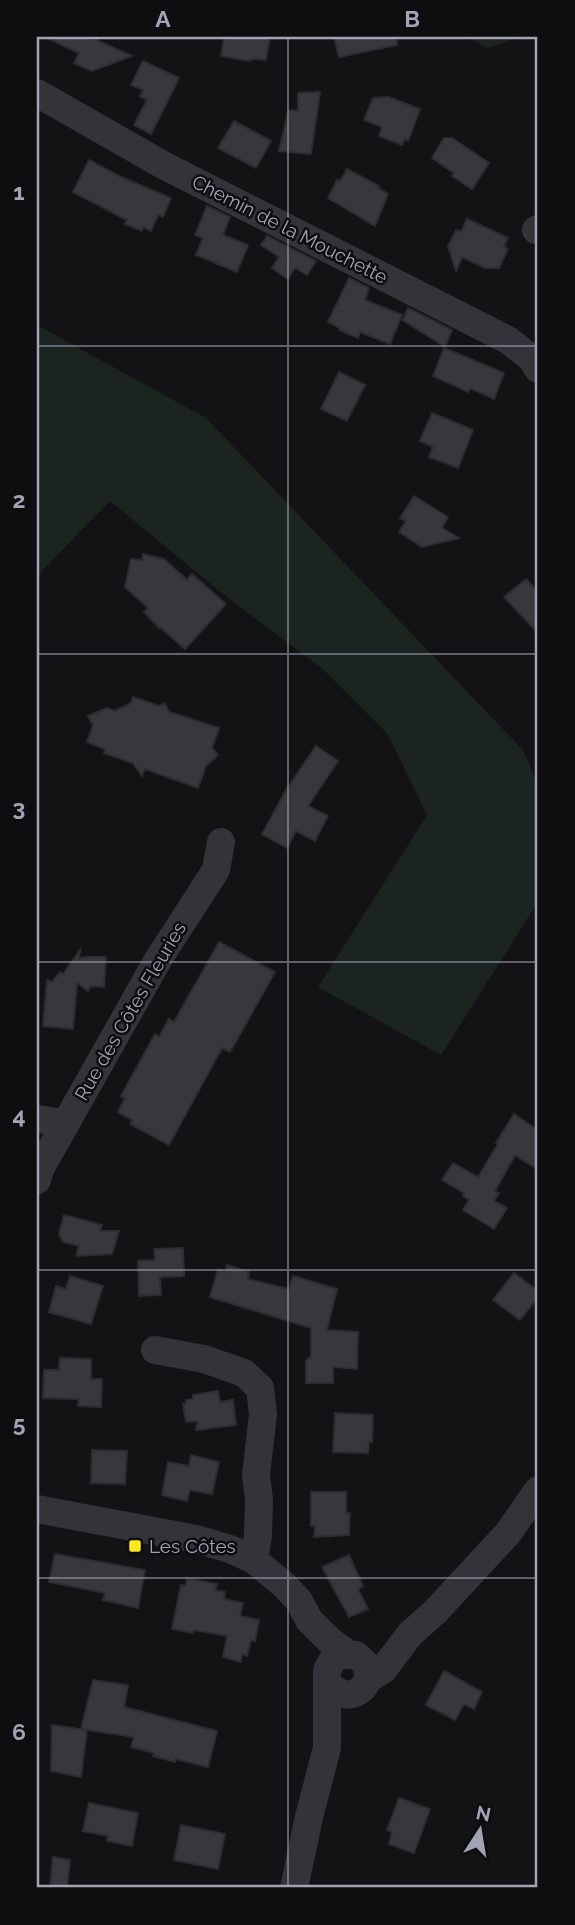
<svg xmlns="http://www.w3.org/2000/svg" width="575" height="1925" viewBox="0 0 575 1925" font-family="Raleway,sans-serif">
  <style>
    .green { fill: #1c241f }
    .building { fill: #37373c; stroke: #2d2c30; stroke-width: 2 }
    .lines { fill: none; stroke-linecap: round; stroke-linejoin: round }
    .minor { stroke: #33333a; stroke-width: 28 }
    .grid { fill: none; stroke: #a2a4b6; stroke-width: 2; stroke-opacity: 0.55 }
    .poi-dot { fill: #ffe81f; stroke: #0e0d0f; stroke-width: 2.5 }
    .labels { text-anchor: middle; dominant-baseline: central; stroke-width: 5; stroke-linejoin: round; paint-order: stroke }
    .street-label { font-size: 19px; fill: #a2a4b6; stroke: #0e0d0f }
    .poi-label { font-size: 19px; fill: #a2a4b6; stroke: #0e0d0f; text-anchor: start }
    .neatline { fill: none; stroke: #a2a4b6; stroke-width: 2.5 }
    .grid-label { font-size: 23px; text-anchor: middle; font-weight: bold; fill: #a2a4b6 }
  </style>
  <rect width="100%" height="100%" fill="#131214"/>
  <g class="green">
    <path d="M466 37H520L488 48Z"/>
    <path d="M37 325 206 418 523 750 538 784V902L441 1055 318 987 427 815 387 733 325 671 218 590 110 501 37 576Z"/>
  </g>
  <g class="building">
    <path d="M45 37H90L132 56 92 71 74 63 79 53Z"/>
    <path d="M224 37H270L266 60 254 59 249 61 221 56Z"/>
    <path d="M334 37H396L397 45 339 57Z"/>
    <path d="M143 61 179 78 151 134 134 125 147 100 140 96 143 90 131 85Z"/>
    <path d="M320 92 311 154 279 151 288 112 289 110 298 111V93Z"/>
    <path d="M388 97 420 109 408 141 405 139 402 145 379 136 382 127 364 120 373 98Z"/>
    <path d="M234 121 271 141 256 168 218 148Z"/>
    <path d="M444 138H452L489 163 472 189 452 176 454 173 432 158Z"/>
    <path d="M89 160 119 176 171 198 163 217 158 215 151 231 143 227 142 231 125 224 127 220 73 192Z"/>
    <path d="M347 169 379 186 378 188 388 194 375 226 328 198 337 180H341Z"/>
    <path d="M207 206 230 217 223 235 248 245 237 272 196 255 203 238 195 235Z"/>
    <path d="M467 219 508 238 504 247 508 249 499 268H485L462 257 456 271 448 246 456 230 461 232Z"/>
    <path d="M267 236 316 261 307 275 295 268 288 279 272 268 279 257 261 245Z"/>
    <path d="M349 278 369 288 365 300 402 315 390 344 360 332 358 338 339 330 340 328 328 322Z"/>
    <path d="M408 308 452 330 445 347 403 320Z"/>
    <path d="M444 348 504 373 494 399 470 388 468 392 433 376Z"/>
    <path d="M339 372 365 385 347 421 321 409Z"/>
    <path d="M432 413 473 430 458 468 429 457 433 447 420 441Z"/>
    <path d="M414 496 448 517 442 528 459 538 422 547 399 532 406 521 400 518Z"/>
    <path d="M143 554 164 559 187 580 192 574 226 604 185 649 160 627 159 628 144 612 148 608 125 587 131 559 142 560Z"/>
    <path d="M526 579 538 592V633L504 597Z"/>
    <path d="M133 697 159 706 165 703 169 712 219 728 212 748 218 755 206 766 198 788 145 769 142 776 133 763 104 753 105 749 87 742 93 725 88 716 107 708 115 711 131 703Z"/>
    <path d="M316 746 338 761 308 806 328 816 315 841 296 831 287 848 262 834 286 790Z"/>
    <path d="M219 942 275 972 230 1052 222 1048 169 1145 130 1124 132 1120 118 1112 125 1098 121 1096 155 1034 159 1037 169 1019 174 1022Z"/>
    <path d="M80 950 79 959 86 957H106L104 987 91 986 88 991 77 983 73 1029 43 1026 47 980 52 982 60 972 63 974Z"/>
    <path d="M514 1114 538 1130V1170L515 1155 495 1191 499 1193 494 1201 507 1208 494 1229 463 1210 469 1200 463 1196 464 1193 442 1180 453 1163 478 1177 498 1144 496 1143Z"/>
    <path d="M64 1215 102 1225 100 1231H119L112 1254 76 1256 79 1246 63 1242 59 1234Z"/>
    <path d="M183 1248 184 1276 160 1277 161 1295 139 1296 138 1261 155 1260 154 1249Z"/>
    <path d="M227 1265 249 1272 248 1279 289 1289 293 1276 337 1289 327 1330 358 1332 357 1369 333 1367V1383H306V1361L311 1356V1328L210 1297 218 1269 226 1272Z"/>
    <path d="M514 1273 538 1291V1297L520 1320 493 1300Z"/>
    <path d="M70 1276 103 1286 91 1324 49 1312 56 1286 66 1289Z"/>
    <path d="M60 1358 91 1359V1379H102L101 1407 78 1406 79 1399 43 1398 44 1370H59Z"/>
    <path d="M218 1391 220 1402 233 1400 236 1425 196 1430 198 1421 186 1422 183 1404 186 1403V1400L193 1399V1395Z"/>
    <path d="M335 1413 373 1415 372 1442H369L368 1453 333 1452Z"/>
    <path d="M92 1450 127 1451 125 1484 91 1483Z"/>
    <path d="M191 1455 219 1462 212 1494 190 1490 187 1501 162 1495 168 1462 189 1466Z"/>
    <path d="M311 1492H346V1513H350L349 1535 314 1537 315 1526H311Z"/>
    <path d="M55 1554 145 1570 138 1608 103 1600 105 1593 49 1582Z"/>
    <path d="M349 1555 363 1586 358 1589 368 1609 349 1617 322 1567Z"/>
    <path d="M187 1578 217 1584 215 1590 225 1592 224 1599 243 1603 240 1616 259 1620 255 1641 251 1640 247 1656 242 1654 241 1662 223 1657 227 1636 194 1630 193 1633 172 1629 181 1585 186 1586Z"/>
    <path d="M444 1671 482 1692 474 1709 464 1704 455 1720 426 1705Z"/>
    <path d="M93 1680 128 1685 124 1707 217 1731 208 1767 176 1759 175 1762 153 1756 154 1753 131 1747 134 1737 81 1729Z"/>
    <path d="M52 1725 87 1730 81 1777 51 1771Z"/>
    <path d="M399 1798 430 1809 414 1853 389 1844 392 1832 387 1830Z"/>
    <path d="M89 1803 138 1813 132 1846 107 1841 108 1836 83 1831Z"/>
    <path d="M181 1825 225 1834 218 1869 174 1860Z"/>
    <path d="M53 1857 70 1860 67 1888H50Z"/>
  </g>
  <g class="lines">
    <g class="minor">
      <path d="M37 93 163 165 508 340 532 359 538 369"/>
      <path d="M536 230 538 229"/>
      <path d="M37 1119 65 1123"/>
      <path d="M37 1180 40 1169 159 958 216 870 221 842"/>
      <path d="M155 1350 204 1359 244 1373 260 1388 263 1414 256 1475 259 1500 258 1535 254 1560"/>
      <path d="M37 1509 196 1539 230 1549 254 1560 284 1585 299 1601 309 1620 330 1641 347 1653"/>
      <path d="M368 1679 383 1670 410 1634 435 1612 508 1533 538 1490"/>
      <path d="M294 1888 309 1817 327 1748V1670L334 1658 340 1655H356L367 1665 368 1679C360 1699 340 1699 328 1683"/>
    </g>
  </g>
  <path class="grid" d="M288 37V1888M37 346H538M37 654H538M37 962H538M37 1270H538M37 1578H538"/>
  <rect class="poi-dot" x="128" y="1539" width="14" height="14" rx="3.5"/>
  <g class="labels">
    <g class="street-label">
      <text transform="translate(290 229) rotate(27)">Chemin de la Mouchette</text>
      <text transform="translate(130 1011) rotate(-60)">Rue des Côtes Fleuries</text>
    </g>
    <g class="poi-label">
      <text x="149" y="1546">Les Côtes</text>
    </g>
  </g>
  <rect width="575" height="1925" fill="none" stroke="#0e0d0f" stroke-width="77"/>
  <g transform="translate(480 1830) rotate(12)" stroke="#0e0d0f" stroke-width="5" paint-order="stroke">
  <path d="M0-5L12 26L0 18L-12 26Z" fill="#a2a4b6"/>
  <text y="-10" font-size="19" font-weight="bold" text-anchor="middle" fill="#a2a4b6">N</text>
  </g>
  <rect x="38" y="38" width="498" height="1848" class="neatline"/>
  <g class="grid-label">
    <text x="163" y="27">A</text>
    <text x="412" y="27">B</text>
    <text x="19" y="200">1</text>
    <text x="19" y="508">2</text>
    <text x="19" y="816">3</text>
    <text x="19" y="1124">4</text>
    <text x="19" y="1432">5</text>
    <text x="19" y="1740">6</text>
  </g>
</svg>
